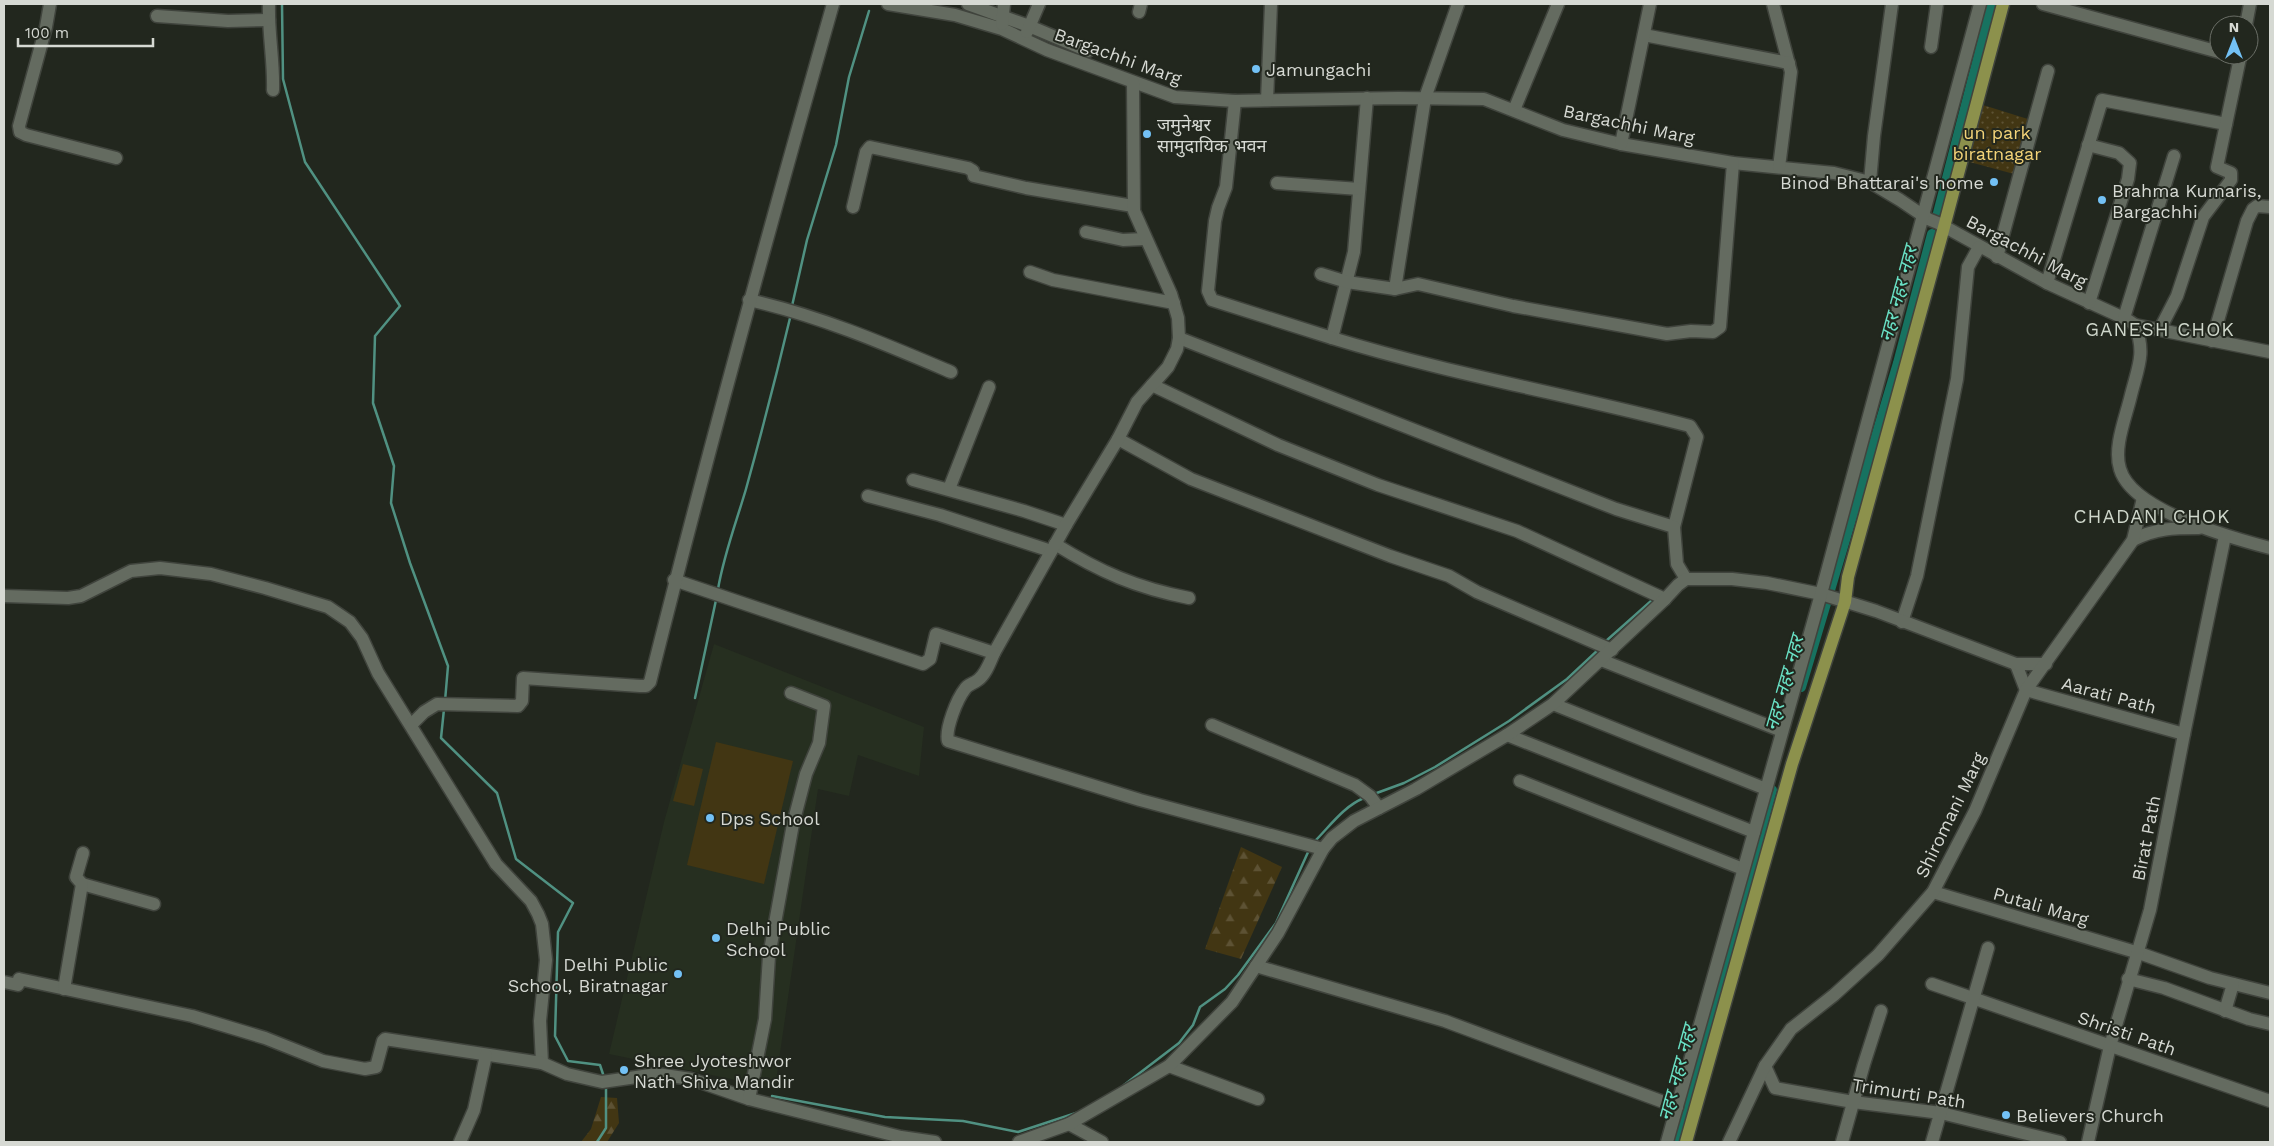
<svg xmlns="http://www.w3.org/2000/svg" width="2274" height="1146" viewBox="0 0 2274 1146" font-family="'Work Sans','Noto Sans Devanagari',sans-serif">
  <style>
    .built { fill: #262f20 }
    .forest { fill: url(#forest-firs) }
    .park { fill: url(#park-dots) }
    .pitch { fill: #423613 }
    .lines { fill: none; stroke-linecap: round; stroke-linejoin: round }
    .stream { stroke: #509182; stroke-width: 2.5 }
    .canal { stroke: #177260; stroke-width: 10 }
    .minor-casing { stroke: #40443d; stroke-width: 15 }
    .major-casing { stroke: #40443d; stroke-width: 15 }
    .minor { stroke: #646b60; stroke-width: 12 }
    .major { stroke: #8c914c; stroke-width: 12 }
    .poi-dot { fill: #73c1f5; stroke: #22271e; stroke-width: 2 }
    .labels { text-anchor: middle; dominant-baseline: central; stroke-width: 4; stroke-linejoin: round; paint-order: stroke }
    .street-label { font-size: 18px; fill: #d6d9d3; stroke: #22271e }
    .poi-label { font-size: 18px; fill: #d6d9d3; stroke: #22271e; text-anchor: start }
    .park-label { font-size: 18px; fill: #f3d378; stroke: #22271e }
    .water-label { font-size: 19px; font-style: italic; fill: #69e1c5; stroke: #22271e }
    .neighbourhood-label { font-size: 19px; letter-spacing: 1px; fill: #cfd7cb; stroke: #22271e }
  </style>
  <defs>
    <pattern id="forest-firs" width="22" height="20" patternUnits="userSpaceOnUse" patternTransform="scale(1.25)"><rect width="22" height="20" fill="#423613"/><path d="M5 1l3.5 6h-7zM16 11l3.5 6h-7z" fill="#5d5234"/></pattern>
    <pattern id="park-dots" width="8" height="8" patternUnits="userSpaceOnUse" patternTransform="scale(1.25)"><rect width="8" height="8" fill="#423613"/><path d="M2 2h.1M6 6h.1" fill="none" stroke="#5d5234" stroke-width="1.8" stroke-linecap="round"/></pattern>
  </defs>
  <rect width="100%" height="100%" fill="#22271e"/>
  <path class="built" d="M714 644 924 727 919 776 858 755 849 796 818 789 775 1088 609 1054 664 822Z"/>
  <g class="forest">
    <path d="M1241 847 1282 867 1241 959 1205 949Z"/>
    <path d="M601 1097 617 1098 619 1123 607 1142H581L591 1129Z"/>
  </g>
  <path class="park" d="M1983 105 2031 120 2014 174 1966 161Z"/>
  <g class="pitch">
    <path d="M716 742 793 761 764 884 687 865Z"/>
    <path d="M683 764 703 769 694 806 673 801Z"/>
  </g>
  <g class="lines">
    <g class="stream">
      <path d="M282 4 283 79 305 162 400 306 375 336 373 403 394 466 391 503 410 563 448 666 445 701"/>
      <path d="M792 306 807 240 836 145 849 77 869 11"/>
      <path d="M718 589C724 554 736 523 746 489 762 431 777 373 791 314"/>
      <path d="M1606 641 1651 601"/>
      <path d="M695 698 716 600"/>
      <path d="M444 709 441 738 497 793 516 859 573 903 558 932 555 1036 568 1061 600 1065 604 1077"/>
      <path d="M1374 794 1404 783 1435 767 1509 721 1567 679 1598 650"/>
      <path d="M1315 841C1330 826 1344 806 1364 798"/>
      <path d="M1124 1085 1179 1043 1193 1025 1200 1007 1225 989 1238 975 1276 923 1309 850"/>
      <path d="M772 1096 885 1117 963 1121 1018 1132 1076 1113"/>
      <path d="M597 1142 606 1128V1085"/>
    </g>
    <g class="canal">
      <path d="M1938 213 1992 4"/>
      <path d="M1801 687 1898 363 1932 234"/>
      <path d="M1676 1142 1772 790"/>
    </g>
    <g class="minor-casing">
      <g id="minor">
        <path d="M50 4 46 27 19 126 20 132 26 135 116 158"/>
        <path d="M269 4C268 33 274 61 273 90"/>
        <path d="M888 4 955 15 1002 29 1047 50 1175 97 1235 101 1398 98 1484 99 1563 130 1621 144 1733 163 1834 173 1870 182 1900 200 1928 219 1938 223 2047 283 2126 319 2135 325 2270 352"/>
        <path d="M968 4 1029 26 1088 51"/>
        <path d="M1773 4 1791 72 1779 167"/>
        <path d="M2043 4 2219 52"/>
        <path d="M1139 12 1141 4"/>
        <path d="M157 16 228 21 269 20"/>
        <path d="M1002 24 1004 4"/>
        <path d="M2246 25 2250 4"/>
        <path d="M1027 32 1039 4"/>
        <path d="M1644 35 1789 63"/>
        <path d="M1931 47 1937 4"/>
        <path d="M1367 98 1354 252 1332 338C1449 374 1571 395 1690 426L1697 437 1674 527"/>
        <path d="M1267 100 1271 4"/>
        <path d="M1235 101 1226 187 1218 208 1215 221 1208 291 1212 300 1332 338"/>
        <path d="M1514 110 1558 4"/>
        <path d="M1621 144 1650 4"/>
        <path d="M2088 145 2119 153 2130 163 2128 179 2089 303"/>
        <path d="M1870 182 1874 136 1892 4"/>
        <path d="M1277 183 1359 189"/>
        <path d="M853 207 866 152 870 147 968 168 973 171 974 176 1026 188 1133 206"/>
        <path d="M1086 232 1123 240 1145 239"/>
        <path d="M1997 257 2048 71"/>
        <path d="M1030 272 1053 280 1174 303"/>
        <path d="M1321 274 1347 282 1395 289 1418 284 1513 306 1667 334 1691 331 1713 332 1720 327 1733 163"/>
        <path d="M2047 283 2102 100 2226 124"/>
        <path d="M1395 289 1425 98 1458 4"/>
        <path d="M749 300C820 316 885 344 951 372"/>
        <path d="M2124 318 2174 156"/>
        <path d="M2135 325C2146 353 2138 367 2131 395 2126 417 2113 447 2120 469 2132 511 2232 538 2270 548"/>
        <path d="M2160 329 2177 296 2203 217 2231 180V173L2217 167 2240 58"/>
        <path d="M1179 338 1616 509 1674 527 1677 564 1686 579"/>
        <path d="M2212 341 2247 221 2253 209 2257 206 2270 207"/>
        <path d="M1152 385 1278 445 1378 485 1517 531 1665 599"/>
        <path d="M1118 439 1191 479 1390 556 1449 576 1477 592 1612 650"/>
        <path d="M913 480 1024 511 1066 525"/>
        <path d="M949 489 989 387"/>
        <path d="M868 496 940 515 1051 551"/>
        <path d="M2133 540C2156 528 2174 528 2199 528"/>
        <path d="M1055 544C1100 572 1137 588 1189 598"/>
        <path d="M674 580 923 664 930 659 936 634 994 653 1066 525 1118 439 1137 402 1168 367 1177 349 1179 338 1178 318 1171 294 1134 211 1133 82"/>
        <path d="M4 596 68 598 81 596 131 571 160 568 211 574 265 588 328 607 350 622 362 638 378 673 496 864 531 901 538 914 542 924 546 960 540 1021 542 1063"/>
        <path d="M1902 622 1917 576 1957 379 1968 267 1979 247"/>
        <path d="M994 653C990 662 986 674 978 680 973 684 968 684 965 689 957 699 945 729 948 741L1140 800 1323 849"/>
        <path d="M1601 660 1782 731"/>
        <path d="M2016 664 2026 690 2184 734"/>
        <path d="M1553 704 1766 789"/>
        <path d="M411 725 424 712 437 704 518 706 522 701 523 678 640 686H646L650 682C707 455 769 229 833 4"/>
        <path d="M1212 725 1355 785 1370 796 1379 808"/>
        <path d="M1507 735 1754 832"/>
        <path d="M1520 781 1743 869"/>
        <path d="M82 884 154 904"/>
        <path d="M1933 892 2139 953 2210 978 2270 993"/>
        <path d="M1256 966 1445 1021 1677 1107"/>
        <path d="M2128 979 2164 988 2249 1019 2270 1024"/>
        <path d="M4 982 18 985 19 979 192 1016 265 1038 323 1061 365 1069 376 1067 383 1041 385 1039 542 1063 567 1074 602 1082 657 1074 691 1079 749 1099 901 1137 935 1142"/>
        <path d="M1932 984 2270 1101"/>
        <path d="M64 989 82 884 76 877 83 853"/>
        <path d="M2225 1011 2233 984"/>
        <path d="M1169 1066 1258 1099"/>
        <path d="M1765 1066 1775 1088 1853 1102 1941 1113 2060 1142"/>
        <path d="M749 1099 765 1019 769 956 793 824 806 774 819 743 824 706 791 693"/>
        <path d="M1069 1124 1102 1142"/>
        <path d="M460 1142 474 1110 486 1055"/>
        <path d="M1019 1142 1069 1124 1169 1066 1232 1002 1278 933 1323 849 1332 838 1354 821 1416 789 1507 735 1553 704 1665 599 1678 585 1686 579H1732L1767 583 1821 594 1876 611 2016 664H2046"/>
        <path d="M1667 1142 1821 594 1980 4"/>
        <path d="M1729 1142 1765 1066 1791 1029 1834 995 1878 955 1933 892 1975 811 2026 690 2133 540 2143 498"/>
        <path d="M1842 1142 1864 1064 1881 1011"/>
        <path d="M1932 1142 1988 948"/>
        <path d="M2088 1142 2110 1046 2150 910 2184 734 2225 536"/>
      </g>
    </g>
    <g class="major-casing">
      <path id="major" d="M1686 1142 1792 764 1845 602 1848 577 1944 227 2003 4"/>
    </g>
    <use href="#minor" class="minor"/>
    <use href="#major" class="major"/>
  </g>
  <g class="poi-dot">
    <circle cx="1256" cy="69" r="5"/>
    <circle cx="1147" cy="134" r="5"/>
    <circle cx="1994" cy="182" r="5"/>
    <circle cx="2102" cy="200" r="5"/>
    <circle cx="710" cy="818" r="5"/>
    <circle cx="716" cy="938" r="5"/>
    <circle cx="678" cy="974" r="5"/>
    <circle cx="624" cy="1070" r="5"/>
    <circle cx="2006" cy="1115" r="5"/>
  </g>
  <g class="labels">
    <g class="street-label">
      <text transform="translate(1118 56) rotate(20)">Bargachhi Marg</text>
      <text transform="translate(1629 124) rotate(12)">Bargachhi Marg</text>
      <text transform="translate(2027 251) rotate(28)">Bargachhi Marg</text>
      <text transform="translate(2109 695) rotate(15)">Aarati Path</text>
      <text transform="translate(1950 815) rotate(-64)">Shiromani Marg</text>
      <text transform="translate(2146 838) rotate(-79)">Birat Path</text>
      <text transform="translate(2041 906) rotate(16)">Putali Marg</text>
      <text transform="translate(2127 1033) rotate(19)">Shristi Path</text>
      <text transform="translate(1909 1093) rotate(9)">Trimurti Path</text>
    </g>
    <g class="poi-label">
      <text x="1266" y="69">Jamungachi</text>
      <text x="1157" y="124">जमुनेश्वर<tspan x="1157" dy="21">सामुदायिक भवन</tspan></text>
      <text x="1984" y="182" text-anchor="end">Binod Bhattarai's home</text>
      <text x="2112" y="190">Brahma Kumaris,<tspan x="2112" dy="21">Bargachhi</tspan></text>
      <text x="720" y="818">Dps School</text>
      <text x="726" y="928">Delhi Public<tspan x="726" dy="21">School</tspan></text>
      <text x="668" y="964" text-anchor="end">Delhi Public<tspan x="668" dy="21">School, Biratnagar</tspan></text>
      <text x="634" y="1060">Shree Jyoteshwor<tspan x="634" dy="21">Nath Shiva Mandir</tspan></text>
      <text x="2016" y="1115">Believers Church</text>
    </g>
    <g class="park-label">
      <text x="1997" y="132">un park<tspan x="1997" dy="21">biratnagar</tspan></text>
    </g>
    <g class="water-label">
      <text transform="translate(1898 294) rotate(-75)">नहर नहर नहर</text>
      <text transform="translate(1784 683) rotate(-74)">नहर नहर नहर</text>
      <text transform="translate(1677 1073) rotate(-75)">नहर नहर नहर</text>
    </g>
    <g class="neighbourhood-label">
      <text x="2160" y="329">GANESH CHOK</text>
      <text x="2152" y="516">CHADANI CHOK</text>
    </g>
  </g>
  <rect width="2274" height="1146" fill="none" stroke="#d6d9d3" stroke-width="10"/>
  <g transform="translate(2234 40)"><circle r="24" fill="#22271e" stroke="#6a6e66"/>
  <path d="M0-4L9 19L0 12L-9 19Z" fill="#73c1f5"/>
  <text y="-8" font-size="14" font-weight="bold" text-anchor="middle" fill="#d6d9d3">N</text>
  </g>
  <path d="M18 38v8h135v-8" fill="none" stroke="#d6d9d3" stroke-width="2.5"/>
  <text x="25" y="38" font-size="15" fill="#d6d9d3" stroke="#22271e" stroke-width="4" paint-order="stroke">100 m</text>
</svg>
